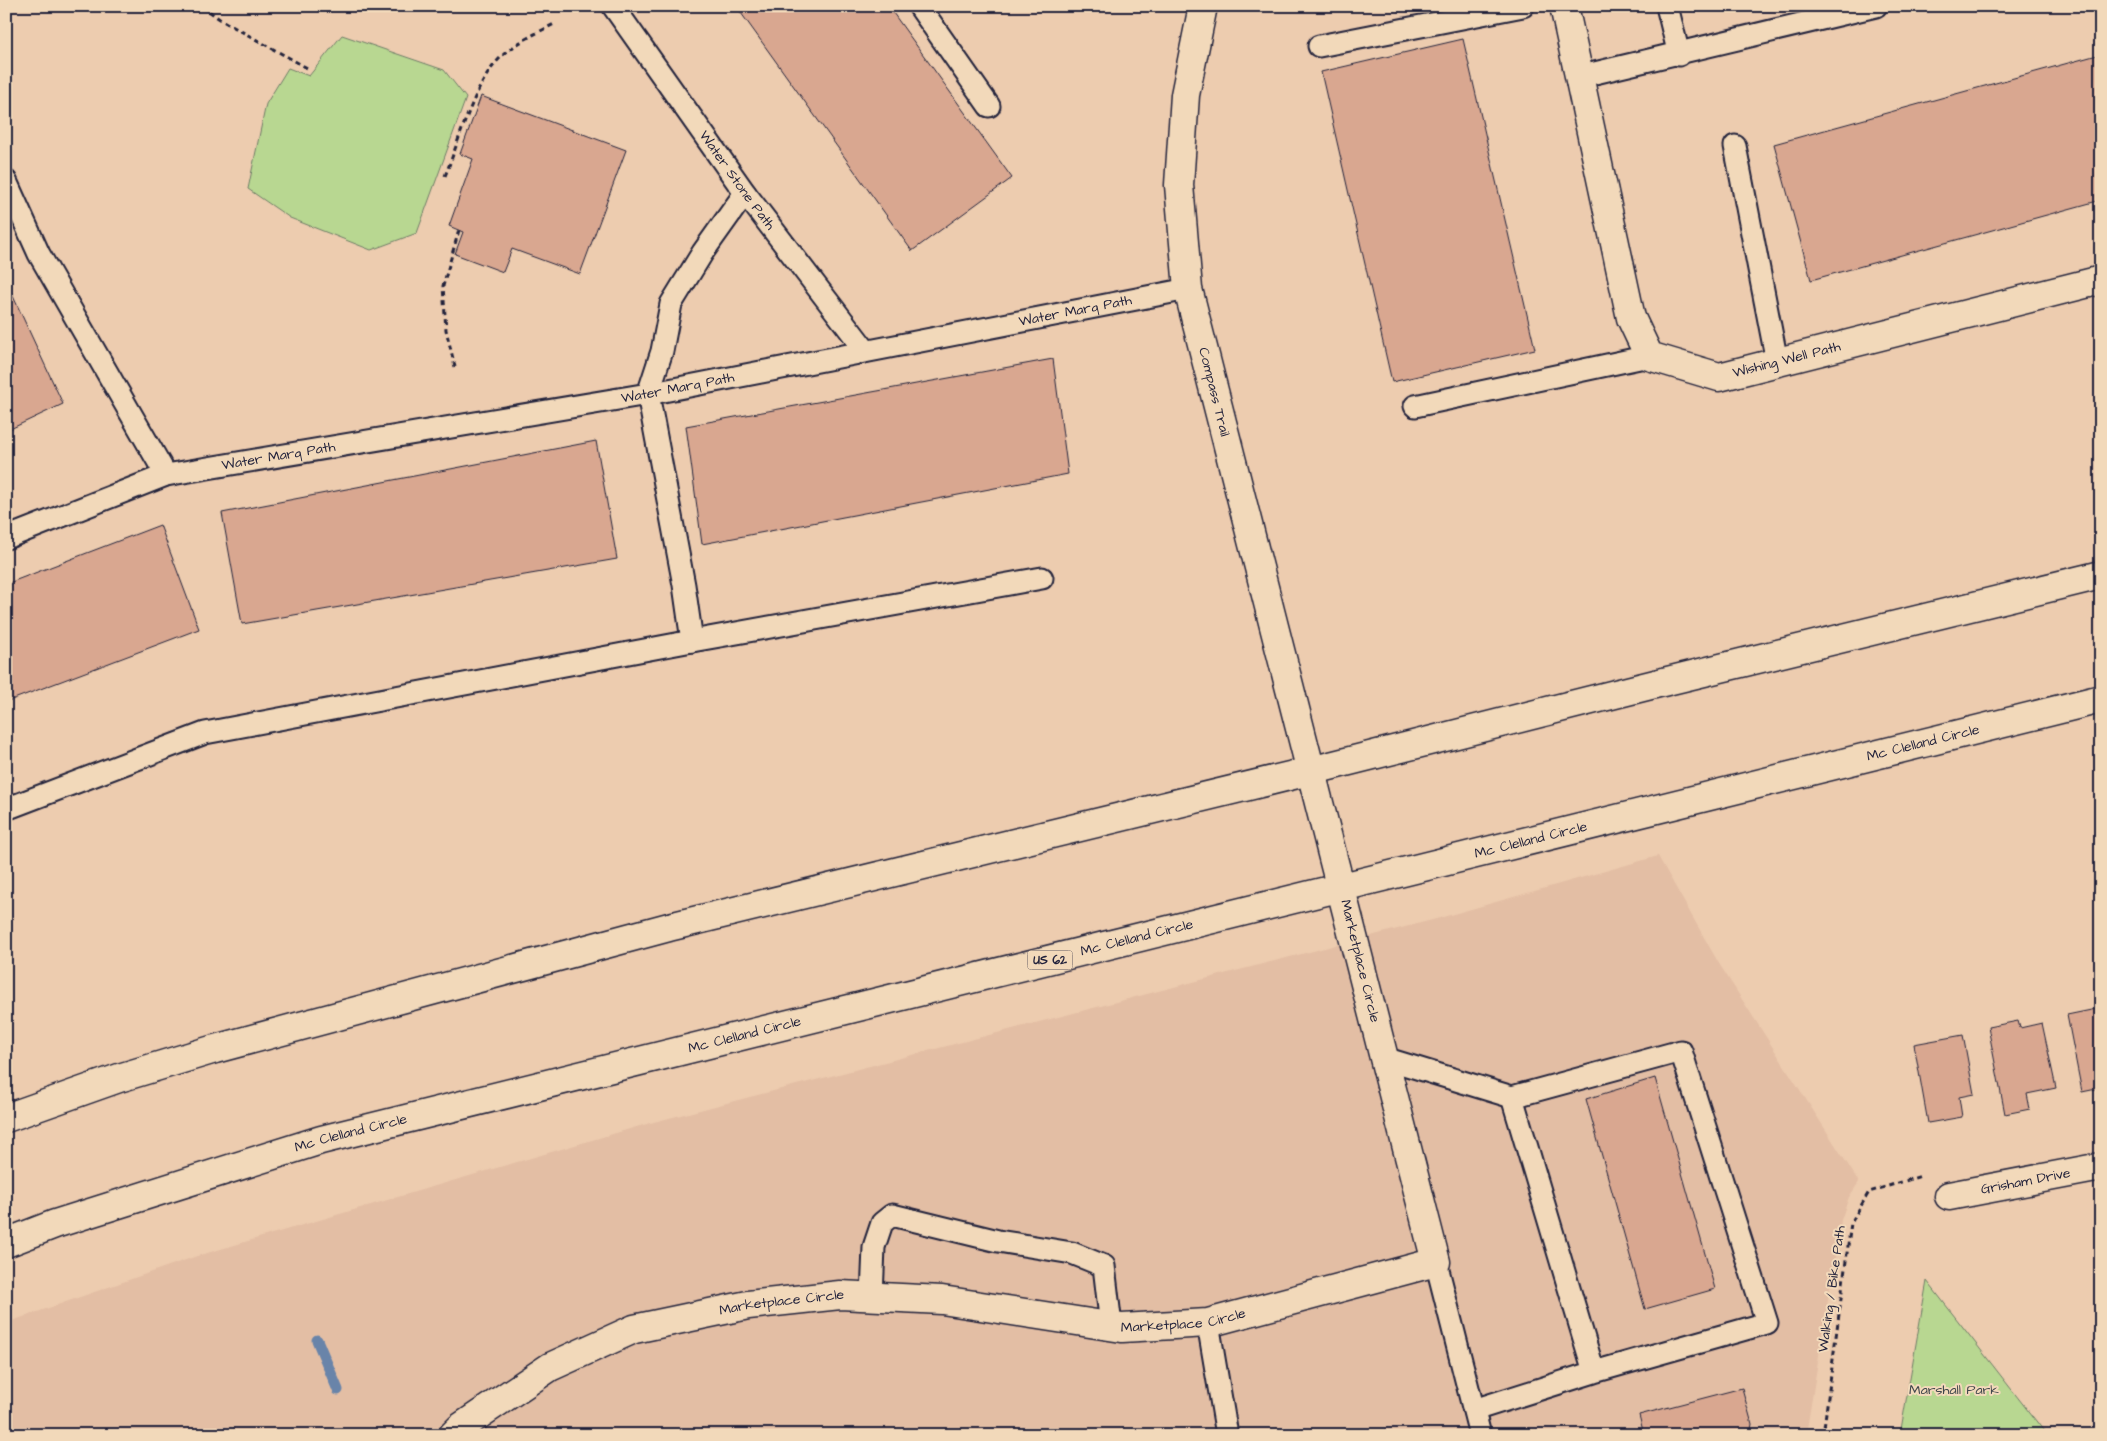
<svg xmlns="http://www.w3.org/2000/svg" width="2107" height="1441" viewBox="0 0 2107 1441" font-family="'Architects Daughter',sans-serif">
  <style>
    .built { fill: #e3bea4 }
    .green { fill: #b8d791; stroke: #6d7c66 }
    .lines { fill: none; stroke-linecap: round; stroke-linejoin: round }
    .stream { stroke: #6984a9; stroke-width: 11 }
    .building { fill: #d9a790; stroke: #22223b }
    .lane-casing { stroke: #22223b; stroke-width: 25 }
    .street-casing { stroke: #22223b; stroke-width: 31 }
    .highway-casing { stroke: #22223b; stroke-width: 31 }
    .path { stroke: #22223b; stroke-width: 3; stroke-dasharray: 5 4; stroke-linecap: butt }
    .lane { stroke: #f2d9ba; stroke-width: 21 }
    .street { stroke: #f2d9ba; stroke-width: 28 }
    .highway { stroke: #f2d9ba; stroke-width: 28 }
    .labels { text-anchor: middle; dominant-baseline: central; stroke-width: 4; stroke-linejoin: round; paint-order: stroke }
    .shield { fill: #f2d9ba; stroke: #605961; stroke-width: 1 }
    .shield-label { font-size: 12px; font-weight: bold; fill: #22223b }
    .street-label { font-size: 14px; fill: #22223b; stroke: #f2d9ba }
    .park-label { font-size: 14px; fill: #40464c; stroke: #f2d9ba }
  </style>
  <rect width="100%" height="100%" fill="#edccaf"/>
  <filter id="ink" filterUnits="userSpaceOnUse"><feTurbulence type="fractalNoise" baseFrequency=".02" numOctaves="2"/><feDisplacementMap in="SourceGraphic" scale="10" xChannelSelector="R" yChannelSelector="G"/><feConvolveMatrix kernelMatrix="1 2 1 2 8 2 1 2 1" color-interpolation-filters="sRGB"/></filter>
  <g filter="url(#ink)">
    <path class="built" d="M1658 856 1718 962 1859 1182 1849 1197 1841 1220 1806 1435H6V1323L197 1256 650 1123 1436 919Z"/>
    <g class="green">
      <path d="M342 35 444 70 466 98 417 233 371 250 290 218 248 189 266 104 288 68 309 76Z"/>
      <path d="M1927 1281 2047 1435H1900Z"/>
    </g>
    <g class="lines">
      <path class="stream" d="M317 1340 338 1390"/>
    </g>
    <g class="building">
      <path d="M736 6H888L1012 178 912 251Z"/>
      <path d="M1463 39 1535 349 1392 382 1321 72Z"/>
      <path d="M2101 54V200L1811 280 1774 144Z"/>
      <path d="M481 96 626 150 580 274 512 249 503 272 455 254 463 232 449 226 473 159 460 154Z"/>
      <path d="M6 281 63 404 6 431Z"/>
      <path d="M1053 359 1068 474 702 544 686 426Z"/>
      <path d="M596 441 617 559 242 624 222 513Z"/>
      <path d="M160 525 199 629 6 702V584Z"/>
      <path d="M2101 1008V1088L2082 1092 2067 1015Z"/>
      <path d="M2018 1021 2020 1028 2042 1023 2056 1088 2027 1094 2030 1109 2005 1114 1988 1027Z"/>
      <path d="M1963 1035 1974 1094 1959 1097 1962 1117 1928 1123 1914 1044Z"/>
      <path d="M1655 1078 1715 1289 1645 1309 1586 1099Z"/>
      <path d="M1742 1388 1752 1424 1750 1435H1644L1639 1415Z"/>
    </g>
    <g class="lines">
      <g class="lane-casing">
        <g id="lane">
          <path id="s1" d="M613 6 745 193 866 351"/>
          <path d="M919 6 989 106"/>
          <path d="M1667 6 1679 55"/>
          <path d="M1319 46 1523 6"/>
          <path d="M1578 77 1876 6"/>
          <path d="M1735 146 1777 362"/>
          <path d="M6 181 39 254 166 475"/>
          <path d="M1415 406 1649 356"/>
          <path id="s2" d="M6 538 166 475 648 394 1188 289"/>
          <path d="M692 641 1042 578"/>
          <path d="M6 809 205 733 692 641 684 585 648 394 662 351 671 304 703 252 745 193"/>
          <path d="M1384 1058 1512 1097"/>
          <path d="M1436 1262 1480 1435"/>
          <path d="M872 1297 874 1247 882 1223 892 1215 998 1241 1072 1253 1104 1266 1111 1326"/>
          <path d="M1208 1323 1227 1435"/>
          <path d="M1474 1410 1594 1372 1767 1323 1681 1051 1512 1097 1594 1372"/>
        </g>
      </g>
      <g class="street-casing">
        <g id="street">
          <path id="s3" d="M1564 6 1631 318 1649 356 1719 377 2101 280"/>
          <path id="s4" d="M1949 1196 2101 1167"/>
          <path id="s5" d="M453 1435 461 1427 550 1367 634 1329 748 1305 840 1295 942 1300 1122 1328 1208 1323 1436 1262 1188 289 1179 185 1185 95 1203 6"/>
        </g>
      </g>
      <g class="highway-casing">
        <g id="highway">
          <path d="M6 1118 119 1078 215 1049 669 927 1310 771 1655 684 2101 575"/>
          <path id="s6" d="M6 1243 55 1224 321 1140 2101 699"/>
        </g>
      </g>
      <g class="path">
        <path d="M202 6 221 20 309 69"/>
        <path d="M445 176C460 139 474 82 503 55 519 41 537 33 556 23"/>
        <path d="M455 367 446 330 443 286 459 230"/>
        <path d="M1823 1435 1851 1223 1869 1192 1921 1176"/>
      </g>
      <use href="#lane" class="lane"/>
      <use href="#street" class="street"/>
      <use href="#highway" class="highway"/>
    </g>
  </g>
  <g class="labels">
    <rect class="shield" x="1027.5" y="950.5" width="45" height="19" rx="4"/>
    <g class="shield-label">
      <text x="1050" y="960">US 62</text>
    </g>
    <g class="street-label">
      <text stroke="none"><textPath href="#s1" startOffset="214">Water Stone Path</textPath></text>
      <text stroke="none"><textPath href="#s2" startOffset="1096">Water Marq Path</textPath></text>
      <text stroke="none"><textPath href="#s3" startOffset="504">Wishing Well Path</textPath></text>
      <text stroke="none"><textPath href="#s2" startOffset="691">Water Marq Path</textPath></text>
      <text transform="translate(1214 392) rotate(76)">Compass Trail</text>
      <text stroke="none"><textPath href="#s2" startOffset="286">Water Marq Path</textPath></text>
      <text stroke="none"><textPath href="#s6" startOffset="1982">Mc Clelland Circle</textPath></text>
      <text stroke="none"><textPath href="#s6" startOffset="1578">Mc Clelland Circle</textPath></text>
      <text stroke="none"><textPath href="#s6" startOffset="1172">Mc Clelland Circle</textPath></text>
      <text transform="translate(1360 961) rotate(76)">Marketplace Circle</text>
      <text stroke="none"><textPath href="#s6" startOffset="768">Mc Clelland Circle</textPath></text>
      <text stroke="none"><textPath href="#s6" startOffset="362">Mc Clelland Circle</textPath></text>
      <text stroke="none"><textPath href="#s4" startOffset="78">Grisham Drive</textPath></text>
      <text transform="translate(1832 1289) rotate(-82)">Walking / Bike Path</text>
      <text stroke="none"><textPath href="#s5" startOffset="361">Marketplace Circle</textPath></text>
      <text stroke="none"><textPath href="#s5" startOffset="766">Marketplace Circle</textPath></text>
    </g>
    <g class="park-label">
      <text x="1954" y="1390">Marshall Park</text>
    </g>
  </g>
  <rect width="2107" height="1441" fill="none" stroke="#f2d9ba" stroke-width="25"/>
  <rect x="12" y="12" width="2082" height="1416" fill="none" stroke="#22223b" stroke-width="2" filter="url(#ink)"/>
</svg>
